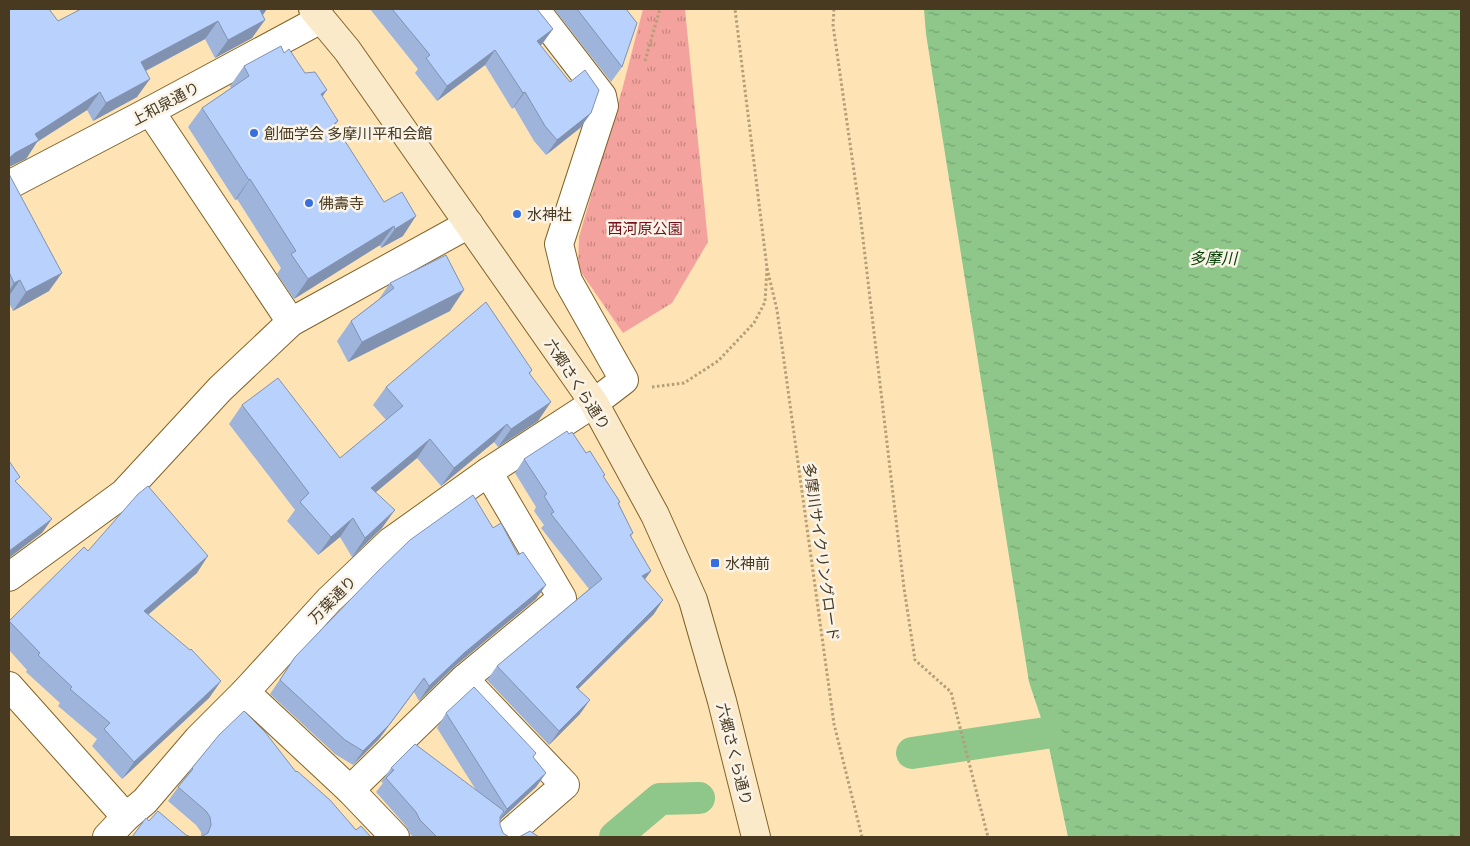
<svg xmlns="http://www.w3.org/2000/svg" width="1470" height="846" viewBox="0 0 1470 846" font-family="'Exo 2','Noto Sans JP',sans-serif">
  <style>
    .park { fill: url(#park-tufts) }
    .water { fill: url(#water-ripples) }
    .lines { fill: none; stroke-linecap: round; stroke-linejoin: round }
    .canal { stroke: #8ec789; stroke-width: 32 }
    .minor-casing { stroke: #806328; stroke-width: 30 }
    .secondary-casing { stroke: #806328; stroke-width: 30 }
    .path { stroke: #b49f78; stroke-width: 3; stroke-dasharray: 2.5 2.5; stroke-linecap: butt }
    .minor { stroke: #fff; stroke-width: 28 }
    .secondary { stroke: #faeac9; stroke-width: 28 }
    .wall { fill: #9eb4da }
    .shaded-wall { fill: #8192b1 }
    .building { fill: #b8d1fd; stroke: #8192b1 }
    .poi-dot { fill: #386fde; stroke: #faf3e8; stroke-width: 2 }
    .labels { text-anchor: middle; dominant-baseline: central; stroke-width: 5; stroke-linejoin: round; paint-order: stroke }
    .street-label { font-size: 15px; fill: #473a21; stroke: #faf3e8 }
    .poi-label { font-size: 15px; fill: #473a21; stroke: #faf3e8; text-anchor: start }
    .park-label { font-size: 15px; fill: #750d19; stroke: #faf3e8 }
    .water-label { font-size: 16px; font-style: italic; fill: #003e00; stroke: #faf3e8 }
  </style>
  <defs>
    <pattern id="park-tufts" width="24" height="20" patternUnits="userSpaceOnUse" patternTransform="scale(1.25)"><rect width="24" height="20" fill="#f4a29e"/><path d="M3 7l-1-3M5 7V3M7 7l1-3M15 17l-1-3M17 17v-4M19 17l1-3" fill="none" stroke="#c78580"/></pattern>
    <pattern id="water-ripples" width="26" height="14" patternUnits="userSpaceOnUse" patternTransform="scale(1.25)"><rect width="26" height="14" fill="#8ec789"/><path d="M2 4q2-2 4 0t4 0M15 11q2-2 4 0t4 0" fill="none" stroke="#76a370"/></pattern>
  </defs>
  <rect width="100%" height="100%" fill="#fee4b4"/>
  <path class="park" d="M643 9H685L708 242 672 303 623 333 578 268 579 237 622 90Z"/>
  <path class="water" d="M924 9H1461V837H1068L1046 733 1029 682 926 34Z"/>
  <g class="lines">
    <g class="canal">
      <path d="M912 753 1046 733"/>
      <path d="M615 837 660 799 699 798"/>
    </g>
    <g class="minor-casing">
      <g id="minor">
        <path d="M150 111 291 322"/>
        <path d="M9 185 150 111 321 19"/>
        <path d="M488 472 562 598 464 679 565 785 505 837"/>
        <path d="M9 577 124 493 220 389 291 322 469 224"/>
        <path d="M9 686 126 817"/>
        <path d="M245 692 350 790 395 837"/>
        <path d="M350 790 464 679"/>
        <path d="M107 837 126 817 145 801 198 739 245 692 329 600 390 542 488 472 594 403 624 380 568 281 559 244 604 106 602 96 535 9"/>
      </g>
    </g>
    <g class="secondary-casing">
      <path id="secondary" d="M313 9 347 50 594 403 655 515 693 600 722 701 756 837"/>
    </g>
    <g class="path">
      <path d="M834 9 833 25 860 213 904 588 915 660 951 692 988 837"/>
      <path d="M645 61 660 9"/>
      <path d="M767 268 777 310 834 724 862 837"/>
      <path d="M652 387 684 383 718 361 754 323 765 302 767 268 735 9"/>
    </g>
    <use href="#minor" class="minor"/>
    <use href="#secondary" class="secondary"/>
  </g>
  <g class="wall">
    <path d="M370 9H537L553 29 542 44 540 45 591 113 580 128 546 155 534 141 514 107 512 109 485 65 437 101 415 73 418 69Z"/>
    <path d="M554 9H626L622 67 611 82Z"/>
    <path d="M263 15 252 38 215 58 205 39 146 71 137 97 93 121 87 110 37 142 26 159 58 21Z"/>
    <path d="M284 53 305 73 338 121 335 126 403 236 381 248 380 245 294 299 277 274 281 268 237 199 235 200 188 127 202 108 231 88 230 86 244 66Z"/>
    <path d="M9 174 49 291 13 311 9 303Z"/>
    <path d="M390 283 450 311 348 362 337 341 351 321 379 299Z"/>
    <path d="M532 370 530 374 538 421 498 447 494 442 441 486 417 458 376 492 382 528 352 557 340 537 318 555 287 521 295 510 229 424 242 405 340 458 386 420 373 405 386 387Z"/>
    <path d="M586 453 605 475 603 477 620 502 619 504 633 533 631 536 645 579 654 614 578 689 580 714 549 745 487 680 497 666 589 589 541 528 544 525 534 511 536 507 515 473 524 459Z"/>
    <path d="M493 528 546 585 536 599 454 667 419 701 414 692 379 739 353 765 335 754 270 694 295 657Z"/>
    <path d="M88 551 197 573 148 615 221 681 209 698 122 779 92 746 97 739 58 706 60 703 26 672 27 670 9 650V621Z"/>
    <path d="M446 713 533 757 546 773 536 787 500 820V825L503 833 509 837H414L410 834 406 826 376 792 383 783 381 782 391 768 476 790 437 728Z"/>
    <path d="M192 768 296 772 356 830 371 837H201V832L196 825 168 801Z"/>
  </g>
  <g class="shaded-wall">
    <path d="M262 9H267L258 22 260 10Z"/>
    <path d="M265 20 252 38 215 58 228 40Z"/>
    <path d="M218 21 205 39 128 80 141 62Z"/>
    <path d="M553 29 542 44 526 56 537 41Z"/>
    <path d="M495 50 485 65 437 101 447 86Z"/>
    <path d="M150 79 137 97 93 121 106 103Z"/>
    <path d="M327 90 313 110 321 94Z"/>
    <path d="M100 92 87 110 37 142 26 159 9 167V158L35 134Z"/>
    <path d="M525 92 514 107 512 109 523 93Z"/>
    <path d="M591 113 580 128 546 155 557 140Z"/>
    <path d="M250 179 237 199 235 200 249 180Z"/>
    <path d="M416 216 403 236 381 248 395 229Z"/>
    <path d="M394 226 380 245 294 299 308 279Z"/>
    <path d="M62 273 49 291 13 311 26 292Z"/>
    <path d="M20 280 9 296V291L14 283Z"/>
    <path d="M464 290 450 311 348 362 362 342Z"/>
    <path d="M551 402 538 421 498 447 511 429Z"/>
    <path d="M507 424 494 442 441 486 454 468Z"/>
    <path d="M430 439 417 458 358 507 371 488Z"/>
    <path d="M395 510 382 528 352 557 365 538Z"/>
    <path d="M353 518 340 537 318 555 331 537Z"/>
    <path d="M52 519 42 533 9 558V551Z"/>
    <path d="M208 556 197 573 132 628 144 611Z"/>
    <path d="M651 571 641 585 642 576Z"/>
    <path d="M546 585 536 599 454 667 419 701 429 686 464 653Z"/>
    <path d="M663 600 654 614 566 701 576 687Z"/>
    <path d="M424 678 379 739 353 765 363 751Z"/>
    <path d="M221 681 209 698 122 779 134 762Z"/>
    <path d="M590 700 580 714 549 745 559 731Z"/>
    <path d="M546 773 536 787 497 823 507 809Z"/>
  </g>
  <g class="building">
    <path d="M9 9H49L58 21 81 9H262L260 10 265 20 228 40 218 21 141 62 150 79 106 103 100 92 35 134 39 140 15 153 9 158Z"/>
    <path d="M392 9H537L553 29 537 41 570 82 585 70 599 90 591 113 557 140 545 126 525 92 523 93 495 50 447 86 426 58 430 55Z"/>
    <path d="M577 9H626L637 23 622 67Z"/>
    <path d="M281 46 284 53 289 49 305 73 315 72 327 90 321 94 338 121 334 124 384 202 402 192 416 216 395 229 394 226 308 279 291 254 296 251 250 179 249 180 202 108 249 76 244 66Z"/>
    <path d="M9 174 62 273 26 292 20 280 14 283 9 272Z"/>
    <path d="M446 255 464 290 362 342 351 321 394 288 390 283Z"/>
    <path d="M486 302 532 370 529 373 551 402 511 429 507 424 454 468 430 439 371 488 395 510 365 538 353 518 331 537 300 502 309 493 242 405 278 378 340 458 403 406 386 387Z"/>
    <path d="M567 431 569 434 572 432 586 453 590 451 605 475 603 476 620 502 618 503 633 533 630 535 651 571 642 576 663 600 576 687 590 700 559 731 497 666 602 579 551 514 554 512 544 496 547 494 524 459Z"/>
    <path d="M9 461 20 477 15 481 52 519 9 551Z"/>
    <path d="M148 486 208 556 144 611 190 650 191 649 221 681 134 762 104 729 110 723 70 689 72 687 38 655 40 653 9 621 84 547 88 551 138 494Z"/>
    <path d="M473 495 493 528 501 523 518 555 523 552 546 585 464 653 429 686 424 678 389 725 363 751 345 740 280 680 295 657 378 571 410 540Z"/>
    <path d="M474 687 536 753 533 757 546 773 507 809 446 713Z"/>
    <path d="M244 711 265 732 296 772 297 771 330 800 356 830 361 826 371 837H201L208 833 211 825 210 817 206 811 178 787 193 769 192 768 219 735Z"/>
    <path d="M415 744 504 811 500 817V825L503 833 509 837H437L420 820 416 812 386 778 394 770 391 768Z"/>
    <path d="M158 811 186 835 191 837H132L146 818 149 821Z"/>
    <path d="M530 831 539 837H519Z"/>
  </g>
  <g class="poi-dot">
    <circle cx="254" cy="133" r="5"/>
    <circle cx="309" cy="203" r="5"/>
    <circle cx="517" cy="214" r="5"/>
    <rect x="710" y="558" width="10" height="10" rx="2.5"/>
  </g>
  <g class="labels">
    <g class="street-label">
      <text transform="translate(165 103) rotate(-28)">上和泉通り</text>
      <text transform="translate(578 384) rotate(57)">六郷さくら通り</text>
      <text transform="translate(822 552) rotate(82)">多摩川サイクリングロード</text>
      <text transform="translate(332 599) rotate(-45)">万葉通り</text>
      <text transform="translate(735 754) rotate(76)">六郷さくら通り</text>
    </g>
    <g class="poi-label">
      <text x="264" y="133">創価学会 多摩川平和会館</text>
      <text x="319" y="203">佛壽寺</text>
      <text x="527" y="214">水神社</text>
      <text x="725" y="563">水神前</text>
    </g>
    <g class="park-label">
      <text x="645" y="228">西河原公園</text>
    </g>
    <g class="water-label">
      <text x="1213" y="257">多摩川</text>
    </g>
  </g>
  <rect width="1470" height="846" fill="none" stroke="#473a21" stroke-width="20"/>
</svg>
